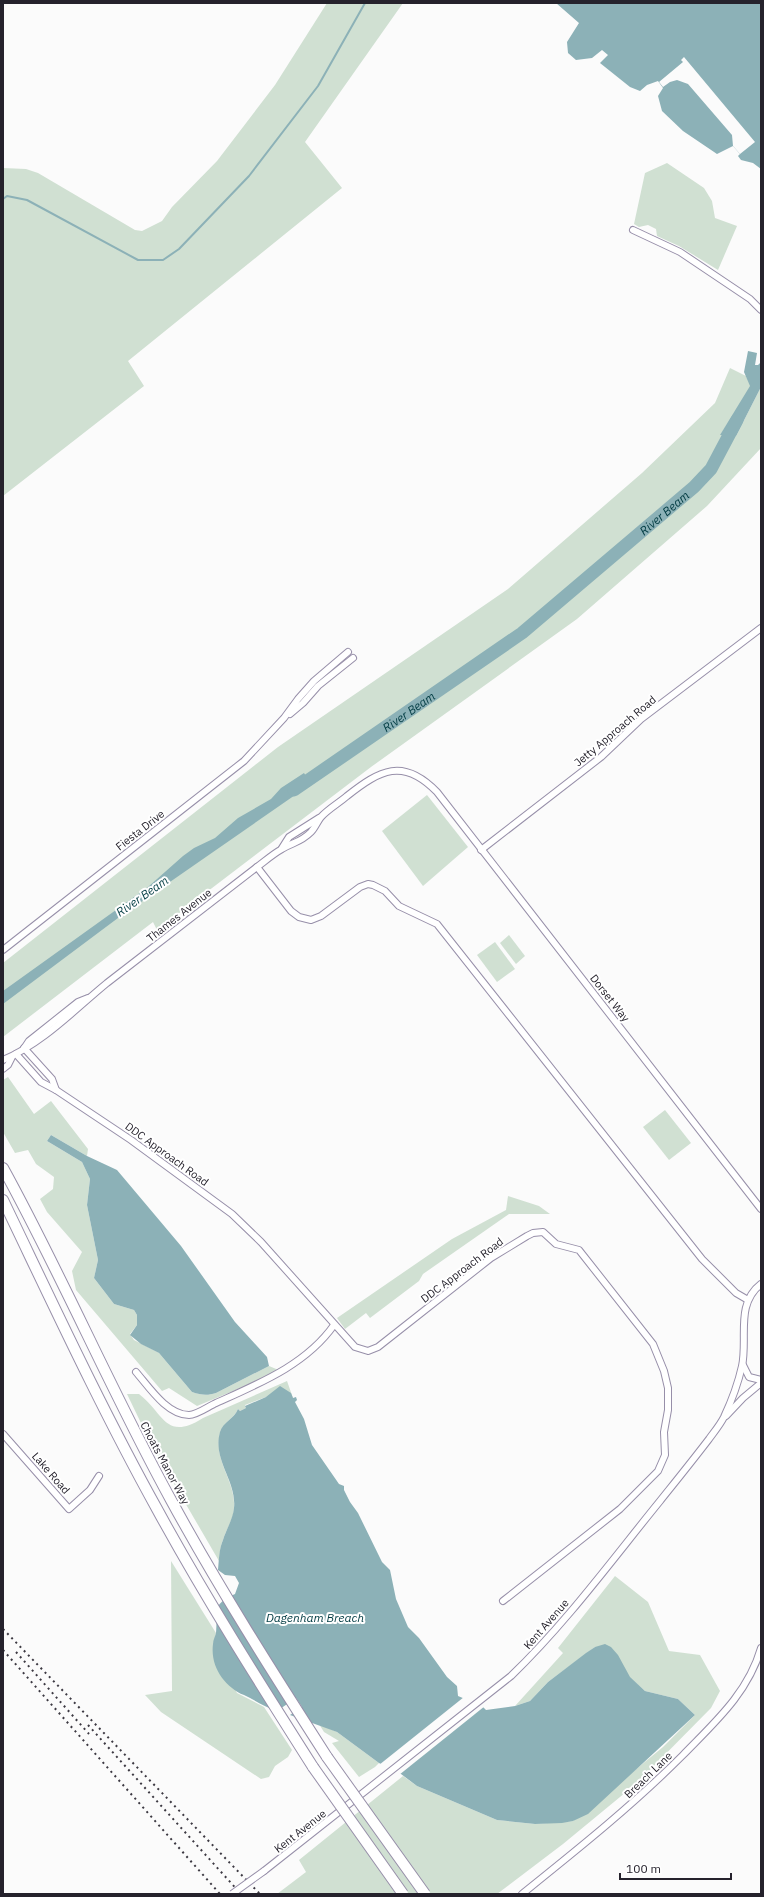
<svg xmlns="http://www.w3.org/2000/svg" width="764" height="1897" viewBox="0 0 764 1897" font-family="'IBM Plex Sans',sans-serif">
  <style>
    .green { fill: #d0e0d2 }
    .water { fill: #8cb1b7 }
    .pier { fill: #fbfbfb }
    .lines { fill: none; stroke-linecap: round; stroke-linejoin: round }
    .stream { stroke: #8cb1b7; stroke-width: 2 }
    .river { stroke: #8cb1b7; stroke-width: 13 }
    .minor-casing { stroke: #978fa9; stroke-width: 8 }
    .trunk-casing { stroke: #978fa9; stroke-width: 12 }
    .minor { stroke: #fff; stroke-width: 6 }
    .trunk { stroke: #fff; stroke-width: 10 }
    .rail { stroke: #3c3942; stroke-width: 2; stroke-dasharray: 2 4; stroke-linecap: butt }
    .minor-bridge-casing { stroke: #978fa9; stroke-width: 8; stroke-linecap: butt }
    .trunk-bridge-casing { stroke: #978fa9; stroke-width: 12; stroke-linecap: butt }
    .minor-bridge { stroke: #fff; stroke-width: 6 }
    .trunk-bridge { stroke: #fff; stroke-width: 10 }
    .labels { text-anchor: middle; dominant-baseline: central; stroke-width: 4; stroke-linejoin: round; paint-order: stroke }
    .street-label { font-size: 11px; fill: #25222c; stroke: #fff }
    .water-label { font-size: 12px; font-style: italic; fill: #003b42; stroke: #fff }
  </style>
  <rect width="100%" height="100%" fill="#fbfbfb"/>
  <g class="green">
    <path d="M327 3H403L305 142 342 188 128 361 144 386 3 496V168L26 169 38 173 135 230 142 231 162 221 172 207 217 161 275 85Z"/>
    <path d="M667 163 704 188 712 201 715 218 737 226 718 270 679 246 657 236 656 229 648 225 639 227 634 224 645 173Z"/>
    <path d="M730 368 746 376 751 386 721 434 736 436 761 387V448L707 506 577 619 371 767 157 930 153 922 3 1037V963L278 747 508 589 642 473 715 403Z"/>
    <path d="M427 795 468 847 423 886 382 831Z"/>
    <path d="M509 935 525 956 516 964 500 943Z"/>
    <path d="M495 942 515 969 497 982 477 955Z"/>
    <path d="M8 1077 34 1114 51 1101 88 1149 87 1156 51 1135 47 1141 82 1162 90 1179 87 1205 98 1260 94 1278 114 1304 134 1310 137 1315V1325L130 1334 134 1340 159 1353 192 1392C201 1395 207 1396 216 1393L269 1366 281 1371 197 1406 169 1388 162 1391 76 1290 72 1271 82 1252 47 1212 40 1199 53 1189 54 1177 36 1164 28 1150 15 1153 3 1132V1080Z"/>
    <path d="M665 1110 691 1143 669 1160 643 1127Z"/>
    <path d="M508 1196 539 1206 550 1214H509L423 1274 419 1281 370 1318 366 1313 345 1329 337 1318 452 1239 506 1210Z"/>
    <path d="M287 1381 293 1398 266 1397 245 1405 246 1408 240 1411 238 1409C234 1419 222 1423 220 1433 213 1461 236 1481 234 1508 234 1519 226 1529 223 1540 220 1546 220 1554 219 1561L152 1446 127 1394H139C164 1413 165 1442 203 1418Z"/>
    <path d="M171 1561 216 1633 213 1645 237 1693 264 1707 292 1750 288 1757 275 1766 269 1777 261 1779 161 1712 145 1695 172 1691Z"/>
    <path d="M615 1576 648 1602 669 1651 700 1655 720 1691 711 1708 637 1783 563 1844 497 1894H277L306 1872 299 1860 403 1776 417 1786 497 1820 535 1824 573 1821 663 1747 695 1715 678 1699 645 1691 595 1647 548 1682 530 1701 515 1706 563 1653 558 1648Z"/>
    <path d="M319 1724 337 1732 379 1763 375 1767 359 1777 332 1743 339 1741 324 1732Z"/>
  </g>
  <g class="water">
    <path d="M556 3H761V169L753 163 741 160 738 156 740 154 733 146 717 154 683 131 662 111 658 96 663 88 658 81 647 85 640 91 630 87 600 63 608 55 602 50 592 58 576 60 568 53 567 42 579 23Z"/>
    <path d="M748 351 757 353 755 365H758L761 362V387L736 436 720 435 750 386 744 372Z"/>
    <path d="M304 773 311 784 118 918 3 1004V991L148 887 183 856 194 848 215 838 238 818 271 799 281 788Z"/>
    <path d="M51 1135 87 1156 117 1170 181 1246 235 1322 267 1357 269 1366 216 1393C207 1396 201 1395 192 1392L159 1353 141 1344 130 1335 137 1325V1315L134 1310 114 1304 94 1278 98 1260 87 1205 90 1179 82 1162 47 1141Z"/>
    <path d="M280 1386 291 1393 293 1398 296 1397 297 1400 295 1402 304 1419 312 1445 339 1484 344 1486V1490L350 1502 358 1513 382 1562 390 1570 396 1599 408 1627 419 1638 447 1677 457 1686 458 1696 482 1706 486 1710 515 1706 530 1701 548 1682 586 1653 595 1647 605 1644 611 1647 618 1655 630 1677 645 1691 678 1699 695 1715 588 1814 573 1821 562 1823 535 1824 497 1820 417 1786 401 1774 379 1763 337 1732 290 1715 302 1707 296 1698 277 1711C264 1707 255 1700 244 1695 225 1687 210 1667 213 1644 213 1640 215 1637 216 1633 218 1610 211 1605 235 1594L239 1583 235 1576 225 1575 218 1570C219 1560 219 1549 223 1540 226 1530 233 1519 234 1508 237 1481 212 1460 220 1432 223 1422 234 1419 238 1409L240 1411 246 1408 245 1406 266 1397Z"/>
  </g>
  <g class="pier">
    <path d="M684 57 755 142 740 154 733 146 732 135 688 84 677 80 670 82 663 87 659 82 683 62 681 60Z"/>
    <path d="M464 1697 485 1706 399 1775 379 1765Z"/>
  </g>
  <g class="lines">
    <path class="stream" d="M3 199 7 196 27 200 138 260H163L179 249 249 176 318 86 365 3"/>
    <path class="river" id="s1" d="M294 790 522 633 694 487 711 469 737 420"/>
    <g class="minor-casing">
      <g id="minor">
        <path d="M633 230 680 252 750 299 761 310"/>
        <path d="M290 714 303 703 318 686 353 658"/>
        <path d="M282 848 289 837 319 818"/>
        <path d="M481 850 601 757 641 719 761 628"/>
        <path d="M257 867 291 911 299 917 311 920 321 916 360 887 368 884 373 885 385 891 399 906 437 924 702 1259 736 1293 748 1300"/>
        <path d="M3 950 244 761 284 718 298 699 314 681 348 652"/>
        <path d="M25 1047 29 1041 78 1002 88 998"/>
        <path d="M24 1048 52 1079 56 1090"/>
        <path d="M16 1054 41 1082 56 1090 131 1140 232 1214 261 1242 355 1347 368 1351 378 1347 491 1258 527 1236 533 1233 543 1232 556 1244 579 1250 653 1344 664 1371 668 1388V1410L664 1432 665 1455 658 1471 620 1509 503 1601"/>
        <path d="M3 1060C43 1043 74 1010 107 983L257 867C265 861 273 854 282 849 293 842 300 843 311 832 315 828 317 822 321 817 328 809 339 803 347 796 380 770 403 757 437 792L761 1209"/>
        <path d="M3 1069 8 1065 12 1057"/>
        <path d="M743 1365 749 1377 761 1380"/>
        <path d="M136 1372C149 1387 167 1415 189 1415 197 1415 209 1406 216 1403 258 1384 306 1365 334 1325"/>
        <path d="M726 1416 743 1398 761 1383"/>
        <path d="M3 1434 69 1509 90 1490 99 1476"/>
        <path d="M264 1871 511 1676C566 1623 612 1560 660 1501 676 1481 693 1460 709 1439 714 1432 720 1425 724 1417 732 1400 738 1384 742 1366 748 1338 735 1304 761 1284"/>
        <path d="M522 1894C578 1849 632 1806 683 1755 715 1722 748 1693 761 1648"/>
      </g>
    </g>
    <g class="trunk-casing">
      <g id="trunk">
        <path d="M3 1168C63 1277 111 1391 171 1500 219 1588 273 1673 327 1757"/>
        <path d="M3 1200C53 1304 101 1408 157 1509 205 1597 259 1682 313 1767"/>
      </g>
    </g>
    <use href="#minor" class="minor"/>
    <use href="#trunk" class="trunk"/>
    <g class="rail">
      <path d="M3 1629 260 1894"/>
      <path d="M3 1650 220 1894"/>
      <path d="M16 1652 89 1734"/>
      <path d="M88 1725 241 1894"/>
    </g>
    <g class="minor-bridge-casing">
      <path id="minor-bridge" d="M232 1894 264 1871"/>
    </g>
    <g class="trunk-bridge-casing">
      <g id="trunk-bridge">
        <path d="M327 1757 425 1894"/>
        <path d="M313 1767 403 1894"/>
      </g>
    </g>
    <use href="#minor-bridge" class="minor-bridge"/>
    <use href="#trunk-bridge" class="trunk-bridge"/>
  </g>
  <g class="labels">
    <g class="street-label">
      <text transform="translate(615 731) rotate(-40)">Jetty Approach Road</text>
      <text transform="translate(140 830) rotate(-38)">Fiesta Drive</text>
      <text transform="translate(179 915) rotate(-38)">Thames Avenue</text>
      <text transform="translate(610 998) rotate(52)">Dorset Way</text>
      <text transform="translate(167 1154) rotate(36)">DDC Approach Road</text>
      <text transform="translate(462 1270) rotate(-37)">DDC Approach Road</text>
      <text transform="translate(165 1463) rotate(62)">Choats Manor Way</text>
      <text transform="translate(51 1473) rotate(49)">Lake Road</text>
      <text transform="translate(546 1624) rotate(-49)">Kent Avenue</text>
      <text transform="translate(648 1775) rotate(-44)">Breach Lane</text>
      <text transform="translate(300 1831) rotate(-38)">Kent Avenue</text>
    </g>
    <g class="water-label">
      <text stroke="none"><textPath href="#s1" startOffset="463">River Beam</textPath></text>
      <text stroke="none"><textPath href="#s1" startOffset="139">River Beam</textPath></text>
      <text transform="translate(142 896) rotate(-35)">River Beam</text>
      <text x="315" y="1617">Dagenham Breach</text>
    </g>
  </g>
  <rect width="764" height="1897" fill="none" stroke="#25222c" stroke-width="8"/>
  <path d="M620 1873v6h111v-6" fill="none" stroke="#25222c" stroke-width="2"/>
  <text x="626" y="1873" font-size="12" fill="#25222c" stroke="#ffffff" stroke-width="3" paint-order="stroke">100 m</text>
</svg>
